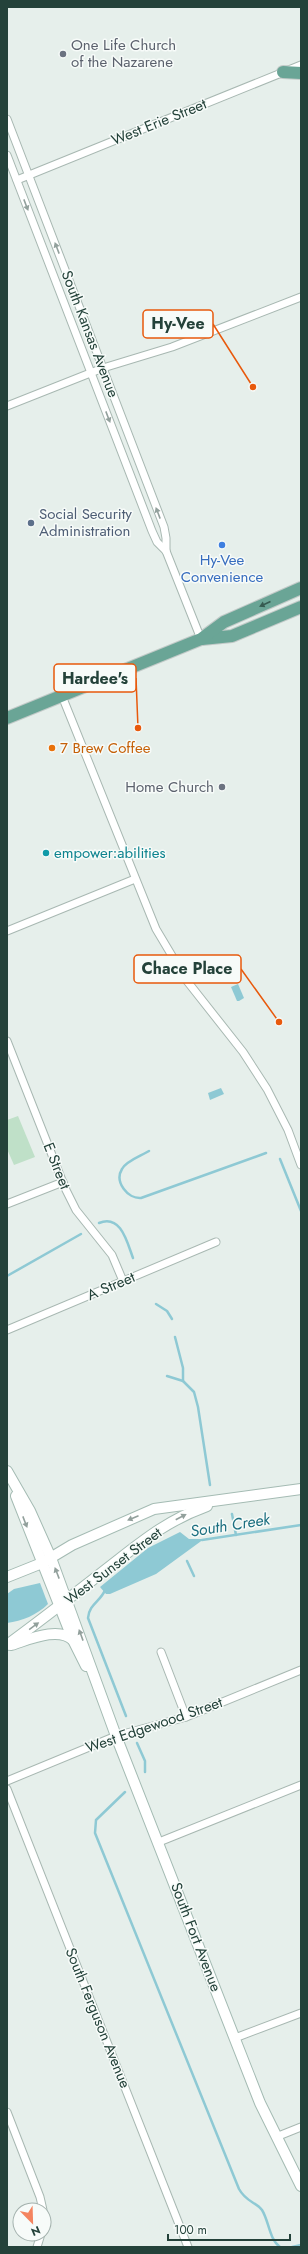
<svg xmlns="http://www.w3.org/2000/svg" width="308" height="2254" viewBox="0 0 308 2254" font-family="Jost,sans-serif">
  <style>
    .green { fill: #bfe0c8 }
    .water { fill: #8ec9d4 }
    .lines { fill: none; stroke-linecap: round; stroke-linejoin: round }
    .stream { stroke: #8ec9d4; stroke-width: 2.5 }
    .street-casing { stroke: #a8b8b2; stroke-width: 9 }
    .secondary-casing { stroke: #a4bbb3; stroke-width: 12 }
    .primary-casing { stroke: #c2cac8; stroke-width: 14 }
    .street { stroke: #fff; stroke-width: 7 }
    .secondary { stroke: #fff; stroke-width: 10 }
    .primary { stroke: #6aa596; stroke-width: 12 }
    .oneway { fill: #92a09c }
    .oneway2 { fill: #365b51 }
    .worship-dot { fill: #6b7280; stroke: #f7fbf9; stroke-width: 1.5 }
    .service-dot { fill: #5c6f8a; stroke: #f7fbf9; stroke-width: 1.5 }
    .shop-dot { fill: #3f7fe0; stroke: #f7fbf9; stroke-width: 1.5 }
    .food-dot { fill: #e8710a; stroke: #f7fbf9; stroke-width: 1.5 }
    .culture-dot { fill: #0f9aa8; stroke: #f7fbf9; stroke-width: 1.5 }
    .labels { text-anchor: middle; dominant-baseline: central; stroke-width: 3; stroke-linejoin: round; paint-order: stroke }
    .worship-label { font-size: 15px; fill: #5b616d; stroke: #f7fbf9; text-anchor: start }
    .street-label { font-size: 15px; fill: #24423a; stroke: #f7fbf9 }
    .service-label { font-size: 15px; fill: #4e5e75; stroke: #f7fbf9; text-anchor: start }
    .shop-label { font-size: 15px; fill: #366cbe; stroke: #f7fbf9 }
    .food-label { font-size: 15px; fill: #c56008; stroke: #f7fbf9; text-anchor: start }
    .culture-label { font-size: 15px; fill: #0d838f; stroke: #f7fbf9; text-anchor: start }
    .water-label { font-size: 16px; font-style: italic; fill: #1c6f80; stroke: #f7fbf9 }
    .leader { fill: none; stroke: #e8590c; stroke-width: 1.5 }
    .callout-dot { fill: #e8590c; stroke: #f7fbf9; stroke-width: 1.5 }
    .callout { fill: #f7fbf9; stroke: #e8590c; stroke-width: 1.5 }
    .callout-label { font-size: 16px; text-anchor: middle; font-weight: bold; fill: #24423a }
  </style>
  <rect width="100%" height="100%" fill="#e6efeb"/>
  <path class="green" d="M18 1116 35 1157 14 1165 7 1149V1120Z"/>
  <g class="water">
    <path d="M238 984 244 998 239 1001H237L231 987Z"/>
    <path d="M221 1088 224 1094 210 1100 208 1093Z"/>
    <path d="M180 1532 189 1539H204L156 1574 110 1594H106L100 1587 148 1548Z"/>
    <path d="M40 1583 48 1604C37 1615 22 1621 7 1623V1594L14 1589Z"/>
  </g>
  <g class="lines">
    <g class="stream">
      <path d="M149 1151C141 1156 126 1161 122 1169 114 1182 128 1199 141 1198L266 1153"/>
      <path d="M280 1159 301 1211"/>
      <path d="M99 1223C121 1214 127 1242 133 1258"/>
      <path d="M7 1276 81 1234"/>
      <path d="M156 1304 167 1311 172 1319"/>
      <path d="M175 1337 183 1368V1381L194 1392 198 1407 210 1485"/>
      <path d="M167 1376 183 1381"/>
      <path d="M232 1514 236 1535"/>
      <path d="M202 1540 301 1525"/>
      <path d="M187 1561 194 1576"/>
      <path d="M105 1590C101 1601 89 1604 88 1618L126 1716"/>
      <path d="M137 1743 145 1761V1772"/>
      <path d="M125 1792 96 1820 95 1833 239 2189C246 2202 256 2202 262 2210 269 2221 269 2239 280 2247"/>
      <path d="M292 2247 301 2245"/>
    </g>
    <g class="street-casing">
      <g id="street">
        <path d="M7 119 164 527 166 538V551"/>
        <path d="M7 155 152 531 157 542 166 551 201 639"/>
        <path d="M17 180 301 65"/>
        <path d="M7 406 103 368 172 347 301 297"/>
        <path d="M62 696 156 929 187 981 243 1052 267 1089 288 1130 301 1165"/>
        <path d="M7 931 135 879"/>
        <path d="M7 1041 65 1188 76 1210 112 1255 123 1281"/>
        <path d="M7 1204 63 1182"/>
        <path d="M7 1330 216 1242"/>
        <path d="M161 1652 186 1717"/>
        <path d="M7 1781 116 1736 186 1717 301 1670"/>
        <path d="M7 1789 188 2247"/>
        <path d="M159 1842 301 1785"/>
        <path d="M235 2038 301 2013"/>
        <path d="M7 2112 40 2197 43 2210"/>
        <path d="M276 2137 301 2127"/>
        <path d="M37 2247 41 2234"/>
      </g>
    </g>
    <g class="secondary-casing">
      <g id="secondary">
        <path d="M7 1471 30 1511 51 1558 116 1736 260 2103 301 2186"/>
        <path d="M16 1496 73 1640 86 1666"/>
        <path d="M7 1577 42 1563 72 1545 154 1509 301 1489"/>
        <path d="M7 1645C40 1621 72 1596 104 1571 139 1544 165 1521 207 1506"/>
        <path d="M11 1645C28 1640 58 1626 73 1640"/>
      </g>
    </g>
    <g class="primary-casing">
      <g id="primary">
        <path d="M283 72 301 73"/>
        <path d="M202 639 232 636 301 607"/>
        <path d="M7 718 201 639 224 622 301 588"/>
      </g>
    </g>
    <use href="#street" class="street"/>
    <use href="#secondary" class="secondary"/>
    <use href="#primary" class="primary"/>
  </g>
  <defs><path id="oneway-solid" d="M-6-.8H1V-3.2L6.5 0L1 3.2V.8H-6Z"/></defs>
  <g class="oneway">
    <use href="#oneway-solid" transform="translate(26 205) rotate(69)"/>
    <use href="#oneway-solid" transform="translate(57 248) rotate(-111)"/>
    <use href="#oneway-solid" transform="translate(108 417) rotate(69)"/>
    <use href="#oneway-solid" transform="translate(158 513) rotate(-111)"/>
    <use href="#oneway-solid" transform="translate(181 1517) rotate(-28)"/>
    <use href="#oneway-solid" transform="translate(133 1518) rotate(157)"/>
    <use href="#oneway-solid" transform="translate(25 1522) rotate(69)"/>
    <use href="#oneway-solid" transform="translate(57 1573) rotate(-111)"/>
    <use href="#oneway-solid" transform="translate(34 1626) rotate(-36)"/>
    <use href="#oneway-solid" transform="translate(81 1635) rotate(-110)"/>
  </g>
  <use class="oneway2" href="#oneway-solid" transform="translate(265 604) rotate(156)"/>
  <g class="worship-dot">
    <circle cx="63" cy="54" r="4"/>
    <circle cx="222" cy="787" r="4"/>
  </g>
  <circle class="service-dot" cx="31" cy="523" r="4"/>
  <circle class="shop-dot" cx="222" cy="545" r="4"/>
  <circle class="food-dot" cx="52" cy="748" r="4"/>
  <circle class="culture-dot" cx="46" cy="853" r="4"/>
  <g class="labels">
    <g class="worship-label">
      <text x="71" y="45">One Life Church<tspan x="71" dy="17">of the Nazarene</tspan></text>
      <text x="214" y="787" text-anchor="end">Home Church</text>
    </g>
    <g class="street-label">
      <text transform="translate(159 122) rotate(-22)">West Erie Street</text>
      <text transform="translate(90 334) rotate(69)">South Kansas Avenue</text>
      <text transform="translate(57 1166) rotate(68)">E Street</text>
      <text transform="translate(111 1286) rotate(-23)">A Street</text>
      <text transform="translate(113 1566) rotate(-37)">West Sunset Street</text>
      <text transform="translate(154 1725) rotate(-19)">West Edgewood Street</text>
      <text transform="translate(196 1937) rotate(69)">South Fort Avenue</text>
      <text transform="translate(98 2018) rotate(68)">South Ferguson Avenue</text>
    </g>
    <g class="service-label">
      <text x="39" y="514">Social Security<tspan x="39" dy="17">Administration</tspan></text>
    </g>
    <g class="shop-label">
      <text x="222" y="560">Hy-Vee<tspan x="222" dy="17">Convenience</tspan></text>
    </g>
    <g class="food-label">
      <text x="60" y="748">7 Brew Coffee</text>
    </g>
    <g class="culture-label">
      <text x="54" y="853">empower:abilities</text>
    </g>
    <g class="water-label">
      <text transform="translate(230 1525) rotate(-9)">South Creek</text>
    </g>
  </g>
  <path class="leader" d="M253 387L213 324M138 728L136 678M279 1022L241 969"/>
  <g class="callout-dot">
    <circle cx="253" cy="387" r="4"/>
    <circle cx="138" cy="728" r="4"/>
    <circle cx="279" cy="1022" r="4"/>
  </g>
  <g class="callout">
    <rect x="143" y="310" width="70" height="28" rx="4"/>
    <rect x="54" y="664" width="82" height="28" rx="4"/>
    <rect x="134" y="955" width="107" height="28" rx="4"/>
  </g>
  <g class="callout-label">
    <text x="178" y="329">Hy-Vee</text>
    <text x="95" y="684">Hardee's</text>
    <text x="187" y="974">Chace Place</text>
  </g>
  <rect width="308" height="2254" fill="none" stroke="#24423a" stroke-width="16"/>
  <g transform="translate(32 2222) rotate(157)"><circle r="19" fill="#f7fbf9" stroke="#a3b1ad"/>
  <path d="M0-3L7 15L0 10L-7 15Z" fill="#f4845f"/>
  <text y="-6" font-size="11" font-weight="bold" text-anchor="middle" fill="#24423a">N</text>
  </g>
  <path d="M168 2234v6h122v-6" fill="none" stroke="#24423a" stroke-width="2"/>
  <text x="174" y="2234" font-size="12" fill="#24423a" stroke="#f7fbf9" stroke-width="3" paint-order="stroke">100 m</text>
</svg>
